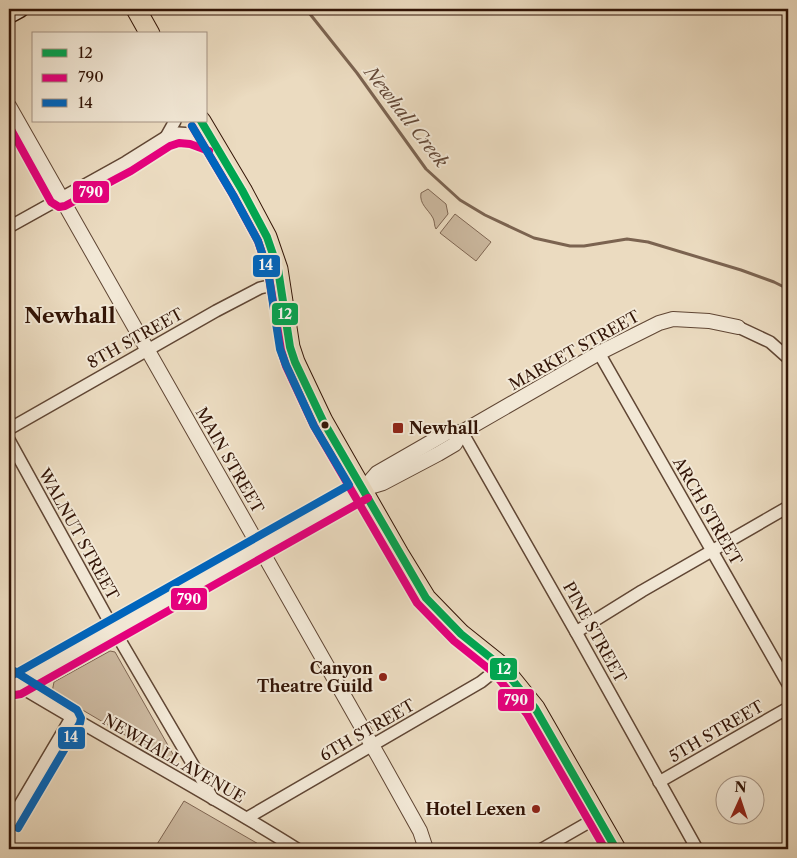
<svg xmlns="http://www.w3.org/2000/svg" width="797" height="858" viewBox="0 0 797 858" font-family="'Libre Caslon Text',serif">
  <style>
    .green { fill: #ccb9a0; stroke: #7f6653 }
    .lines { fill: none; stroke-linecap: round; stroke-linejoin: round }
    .stream { stroke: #7b6350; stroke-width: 3 }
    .minor-casing { stroke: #604634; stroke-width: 14 }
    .tertiary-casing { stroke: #604634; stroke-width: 16 }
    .secondary-casing { stroke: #321406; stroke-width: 19 }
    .primary-casing { stroke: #321406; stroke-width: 21 }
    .minor { stroke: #f2e8d6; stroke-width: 11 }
    .tertiary { stroke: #f2e8d6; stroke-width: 14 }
    .secondary { stroke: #f2e8d6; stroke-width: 16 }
    .primary { stroke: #ebdbc0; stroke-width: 19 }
    .bus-1-casing { stroke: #f2e8d6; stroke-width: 11 }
    .bus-2-casing { stroke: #f2e8d6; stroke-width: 11 }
    .bus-3-casing { stroke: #f2e8d6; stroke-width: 11 }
    .bus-1 { stroke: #00a651; stroke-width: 8 }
    .bus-2 { stroke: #e5007d; stroke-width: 8 }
    .bus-3 { stroke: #0065bd; stroke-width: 8 }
    .bus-dot { fill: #321406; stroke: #f2e8d6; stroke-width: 2 }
    .poi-dot { fill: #8f2418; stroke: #f2e8d6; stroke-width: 2 }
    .labels { text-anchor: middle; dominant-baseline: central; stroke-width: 4; stroke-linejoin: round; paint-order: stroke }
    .street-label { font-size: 16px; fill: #321406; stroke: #f2e8d6 }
    .poi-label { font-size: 16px; font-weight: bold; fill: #321406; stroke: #f2e8d6; text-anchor: end }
    .water-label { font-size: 18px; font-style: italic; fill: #634837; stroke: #f2e8d6 }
    .district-label { font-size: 21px; font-weight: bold; fill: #321406; stroke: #f2e8d6 }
    .line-badge { stroke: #f2e8d6; stroke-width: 2 }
    .badge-label { font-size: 14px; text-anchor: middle; font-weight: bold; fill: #fff }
  </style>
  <rect width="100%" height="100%" fill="#ebdbc0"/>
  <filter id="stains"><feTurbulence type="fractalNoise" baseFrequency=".004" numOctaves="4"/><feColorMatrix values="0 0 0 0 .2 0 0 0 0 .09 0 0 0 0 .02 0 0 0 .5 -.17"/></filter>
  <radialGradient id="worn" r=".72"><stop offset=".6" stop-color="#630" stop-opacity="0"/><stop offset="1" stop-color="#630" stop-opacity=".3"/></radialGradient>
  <g class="green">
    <path d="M428 189 446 204 448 214 436 229C434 226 435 222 433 218 428 209 419 204 421 193Z"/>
    <path d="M455 214 491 242 476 261 440 233Z"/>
    <path d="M110 651 115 652 174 756 173 759 169 761 52 692 54 682Z"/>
    <path d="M184 801 267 849H154Z"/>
  </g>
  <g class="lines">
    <path class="stream" d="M306 9 357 73 426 169 460 200 485 215 534 238 570 246H584L627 239 648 242 741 270 774 282 788 289"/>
    <g class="minor-casing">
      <g id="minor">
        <path d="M166 137 175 121"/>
        <path d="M9 227 126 162 166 137 178 133 192 134 213 142"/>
        <path d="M738 327 770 342 788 358"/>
        <path d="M599 353 788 684"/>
        <path d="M9 429 216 311 260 288 281 283"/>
        <path d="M462 432 576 632 697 849"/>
        <path d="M9 440 114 630 213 799"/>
        <path d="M576 632 642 591 788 507"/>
        <path d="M9 680C104 738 203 790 297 849"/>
        <path d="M659 782 788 708"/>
        <path d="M247 818 481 682 501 666"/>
        <path d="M9 823 71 718"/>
        <path d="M542 849 598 817"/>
      </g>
    </g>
    <g class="tertiary-casing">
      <g id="tertiary">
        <path d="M9 106 381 761 420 831 426 849"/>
        <path d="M364 488 377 473 424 446 448 432H462L599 353 659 323 673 319 709 321 738 327"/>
        <path d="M16 685 313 516 363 489 383 483 438 454 455 444 462 432"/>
      </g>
    </g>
    <g class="secondary-casing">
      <path id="secondary" d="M9 15 20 9"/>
    </g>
    <g class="primary-casing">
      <g id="primary">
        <path d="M136 9 150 34"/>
        <path d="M201 121 242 190 267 237 278 269 290 347 295 362 323 421 399 554 426 598 461 634 501 666 535 708 616 849"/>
      </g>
    </g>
    <use href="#minor" class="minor"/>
    <use href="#tertiary" class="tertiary"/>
    <use href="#secondary" class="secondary"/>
    <use href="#primary" class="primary"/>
    <g class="bus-1-casing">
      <path id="bus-1" d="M201 121 242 190 267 237 278 269 290 347 295 362 323 421 426 598 461 634 501 666 535 708 616 849"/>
    </g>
    <g class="bus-2-casing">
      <g id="bus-2">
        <path d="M9 126 51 202 59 207 65 206 131 171 170 146 179 143 190 144 209 151"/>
        <path d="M192 126 233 195 258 241 268 271 281 350 286 366 314 426 417 603 454 641 494 673 527 714 605 849"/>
        <path d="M9 692 15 695 21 694 368 498"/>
      </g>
    </g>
    <g class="bus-3-casing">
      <g id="bus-3">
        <path d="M14 671 77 710 81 718 80 723 18 828"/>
        <path d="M11 676 349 485 314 426 286 365 280 349 268 271 258 241 233 195 192 126"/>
      </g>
    </g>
    <use href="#bus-1" class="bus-1"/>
    <use href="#bus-2" class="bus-2"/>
    <use href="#bus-3" class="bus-3"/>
  </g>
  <circle class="bus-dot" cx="325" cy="425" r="4.5"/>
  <g class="poi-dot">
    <rect x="392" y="422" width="12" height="12" rx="2.5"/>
    <circle cx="383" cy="677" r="5"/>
    <circle cx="536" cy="809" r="5"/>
  </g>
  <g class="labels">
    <g class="street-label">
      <text transform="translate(135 338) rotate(-29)">8TH STREET</text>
      <text transform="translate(574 350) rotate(-29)">MARKET STREET</text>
      <text transform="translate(230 460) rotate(60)">MAIN STREET</text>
      <text transform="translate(708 511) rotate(60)">ARCH STREET</text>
      <text transform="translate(79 534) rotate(61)">WALNUT STREET</text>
      <text transform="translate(595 632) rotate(61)">PINE STREET</text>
      <text transform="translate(367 730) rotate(-30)">6TH STREET</text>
      <text transform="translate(716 731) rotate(-30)">5TH STREET</text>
      <text transform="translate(174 758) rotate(30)">NEWHALL AVENUE</text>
    </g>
    <g class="poi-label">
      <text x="409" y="428" text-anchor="start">Newhall</text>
      <text x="373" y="668">Canyon<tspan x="373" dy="18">Theatre Guild</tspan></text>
      <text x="526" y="809">Hotel Lexen</text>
    </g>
    <g class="water-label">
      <text transform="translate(406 117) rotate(52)">Newhall Creek</text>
    </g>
    <g class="district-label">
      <text x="70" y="315">Newhall</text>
    </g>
  </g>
  <g class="line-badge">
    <rect x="72" y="180" width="38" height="24" rx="5" fill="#e5007d"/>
    <rect x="252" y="254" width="29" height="24" rx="5" fill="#0065bd"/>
    <rect x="271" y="302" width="28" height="24" rx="5" fill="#00a651"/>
    <rect x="170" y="587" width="38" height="24" rx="5" fill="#e5007d"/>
    <rect x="489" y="657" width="29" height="24" rx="5" fill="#00a651"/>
    <rect x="497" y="688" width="38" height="24" rx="5" fill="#e5007d"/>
    <rect x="57" y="726" width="29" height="24" rx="5" fill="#0065bd"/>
  </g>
  <g class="badge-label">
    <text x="91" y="197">790</text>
    <text x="266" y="270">14</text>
    <text x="285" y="319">12</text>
    <text x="189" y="604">790</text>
    <text x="504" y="674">12</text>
    <text x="516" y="705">790</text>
    <text x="71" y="742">14</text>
  </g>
  <rect width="797" height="858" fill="none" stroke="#ebdbc0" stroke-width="30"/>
  <rect x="10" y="10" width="777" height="838" fill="none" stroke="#321406" stroke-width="2.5"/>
  <rect x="15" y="15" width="767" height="828" fill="none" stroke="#321406"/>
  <rect x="32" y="32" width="175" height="90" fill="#f2e8d6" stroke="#a59383"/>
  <rect x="42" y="49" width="25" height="8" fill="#00a651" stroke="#a59383"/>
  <text x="78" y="58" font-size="15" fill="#321406">12</text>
  <rect x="42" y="74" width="25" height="8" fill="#e5007d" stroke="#a59383"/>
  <text x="78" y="82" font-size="15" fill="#321406">790</text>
  <rect x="42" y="99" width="25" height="8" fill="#0065bd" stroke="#a59383"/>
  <text x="78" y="108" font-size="15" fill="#321406">14</text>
  <g transform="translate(740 800) rotate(3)"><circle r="24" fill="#f2e8d6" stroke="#a59383"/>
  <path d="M0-4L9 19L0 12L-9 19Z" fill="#8f2418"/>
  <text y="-8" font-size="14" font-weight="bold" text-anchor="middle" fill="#321406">N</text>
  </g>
  <rect width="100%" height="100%" filter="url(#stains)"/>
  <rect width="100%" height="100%" fill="url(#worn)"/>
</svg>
